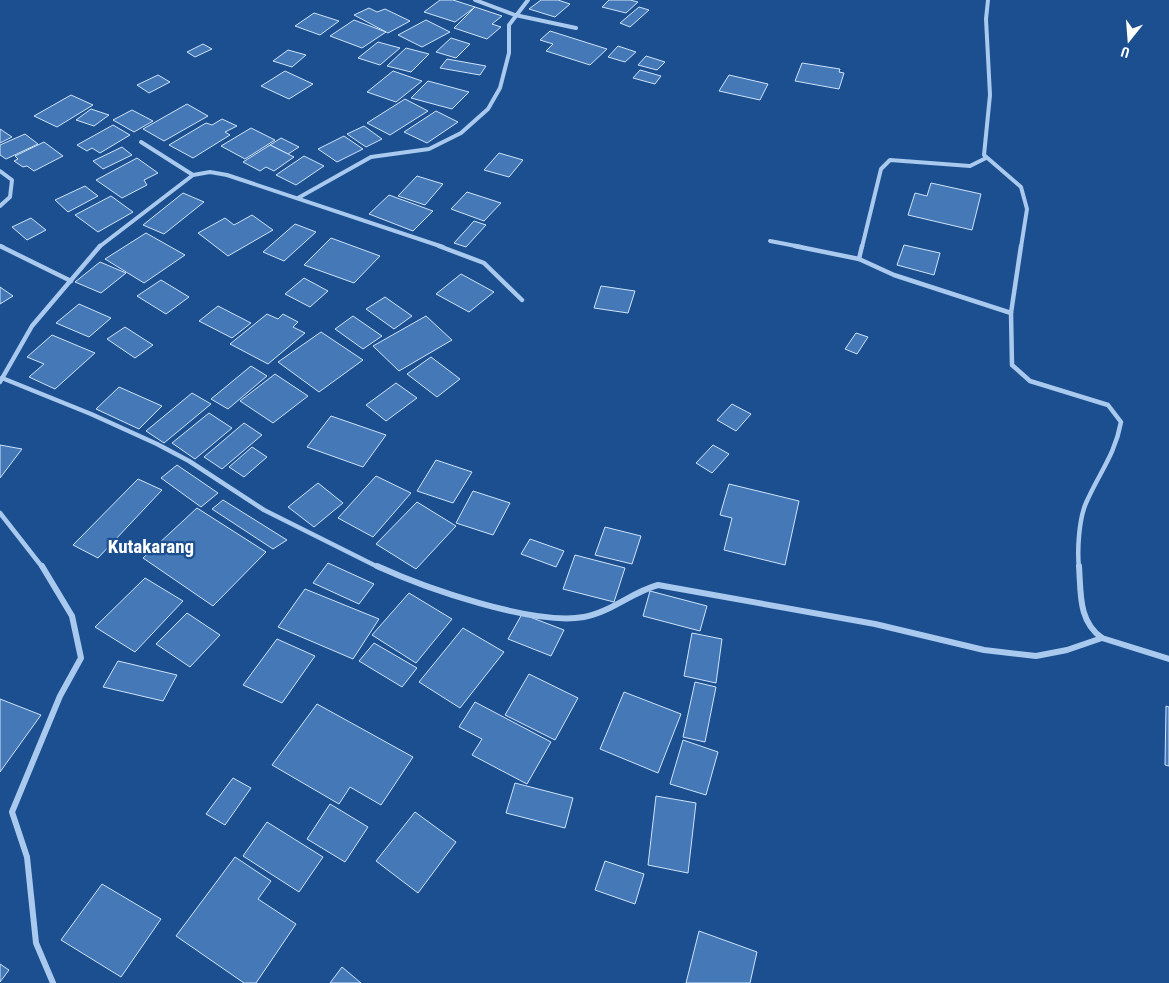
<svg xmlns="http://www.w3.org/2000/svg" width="1169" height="983" viewBox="0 0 1169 983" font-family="'Roboto Condensed',sans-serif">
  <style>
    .building { fill: #4478b7; stroke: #cfe3fa }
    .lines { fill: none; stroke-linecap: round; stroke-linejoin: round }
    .minor-far2 { stroke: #a9c9ee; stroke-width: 4 }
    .minor-far1 { stroke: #a9c9ee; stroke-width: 4.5 }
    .minor { stroke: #a9c9ee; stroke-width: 6 }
    .labels { text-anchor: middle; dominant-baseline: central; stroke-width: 4.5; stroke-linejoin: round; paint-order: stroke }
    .quarter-label { font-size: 19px; font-weight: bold; fill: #fff; stroke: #1b4f8f }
  </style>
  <rect width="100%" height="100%" fill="#1b4f8f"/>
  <g class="building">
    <path d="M440 0H453L475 7 455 22 424 12Z"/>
    <path d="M541 0H558L570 4 555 17 529 9Z"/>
    <path d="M609 0H630L638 2 626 13 602 7Z"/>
    <path d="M475 7 502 16 492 24 501 27 487 39 454 28Z"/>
    <path d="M639 7 649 10 630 27 620 23Z"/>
    <path d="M369 8 377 12 385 9 410 21 388 33 354 15Z"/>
    <path d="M314 13 339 21 320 35 295 26Z"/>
    <path d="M354 20 386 32 362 48 330 36Z"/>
    <path d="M426 20 450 32 422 47 398 35Z"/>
    <path d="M550 31 607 49 590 65 546 51 553 44 540 40Z"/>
    <path d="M451 38 470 44 456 58 436 52Z"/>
    <path d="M378 42 400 48 380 65 358 58Z"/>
    <path d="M203 44 212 49 195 57 187 52Z"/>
    <path d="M618 46 636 52 625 62 608 57Z"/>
    <path d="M406 48 429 54 411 72 387 66Z"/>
    <path d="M288 50 306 55 292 67 273 61Z"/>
    <path d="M646 56 665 62 657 70 638 65Z"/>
    <path d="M447 59 486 66 480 75 440 68Z"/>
    <path d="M802 63 840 69 839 72 844 73 839 89 795 81Z"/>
    <path d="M640 70 661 76 655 84 633 78Z"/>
    <path d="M285 71 313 84 289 99 261 86Z"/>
    <path d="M393 71 422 81 396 102 367 92Z"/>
    <path d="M158 75 170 82 149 93 137 85Z"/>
    <path d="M729 75 768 84 760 100 719 91Z"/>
    <path d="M428 81 469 92 452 109 411 98Z"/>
    <path d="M71 95 93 105 57 127 34 116Z"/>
    <path d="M405 99 428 111 390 135 367 123Z"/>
    <path d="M187 104 208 116 164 141 143 129Z"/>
    <path d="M91 109 109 115 94 126 76 120Z"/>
    <path d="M132 110 153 121 134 132 113 120Z"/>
    <path d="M436 111 458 122 427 143 404 132Z"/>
    <path d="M222 119 237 126 225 132 230 135 193 158 169 145 206 123 212 125Z"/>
    <path d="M113 125 130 135 100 153 92 148 87 151 77 145Z"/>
    <path d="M364 126 382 139 366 147 347 134Z"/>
    <path d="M251 128 275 140 245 159 221 146Z"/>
    <path d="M0 129 12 137 0 143Z"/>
    <path d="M25 134 38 144 6 159 0 155V145Z"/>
    <path d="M344 136 363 149 337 162 318 149Z"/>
    <path d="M281 138 299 147 288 154 270 145Z"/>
    <path d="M44 142 63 156 34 171 27 166 23 167 14 161 18 159 15 156Z"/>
    <path d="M270 145 294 157 274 171 266 167 260 171 243 162Z"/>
    <path d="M122 147 132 155 103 169 93 161Z"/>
    <path d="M499 153 523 160 509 177 484 170Z"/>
    <path d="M304 156 324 166 296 185 276 175Z"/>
    <path d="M137 158 158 173 144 180 147 185 122 198 96 180Z"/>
    <path d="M417 176 443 184 425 205 398 196Z"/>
    <path d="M931 183 981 194 972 230 908 215 915 193 927 196Z"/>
    <path d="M85 186 98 196 68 212 55 200Z"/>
    <path d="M467 192 501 203 484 221 451 209Z"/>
    <path d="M183 193 204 202 164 234 143 225Z"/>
    <path d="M389 195 433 211 413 231 369 214Z"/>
    <path d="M111 196 133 212 98 232 75 215Z"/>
    <path d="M252 215 273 230 228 256 198 233 225 218 234 225Z"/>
    <path d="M31 218 46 230 27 240 12 227Z"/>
    <path d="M474 221 486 225 466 247 454 243Z"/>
    <path d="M295 224 316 232 284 261 263 252Z"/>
    <path d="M146 233 185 255 144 283 105 259Z"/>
    <path d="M331 238 380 256 354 283 304 265Z"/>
    <path d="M904 245 940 253 934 275 897 265Z"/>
    <path d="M100 262 126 273 101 293 75 282Z"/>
    <path d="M461 274 494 292 469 312 436 294Z"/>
    <path d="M304 278 328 291 310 307 285 294Z"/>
    <path d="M161 280 189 297 166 314 137 296Z"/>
    <path d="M601 286 635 291 628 313 594 308Z"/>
    <path d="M0 287 13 296 0 304Z"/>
    <path d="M385 297 412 316 394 329 366 309Z"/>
    <path d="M79 304 111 318 89 337 56 323Z"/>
    <path d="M218 306 251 323 232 338 199 321Z"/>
    <path d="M267 314 278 319 283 314 298 322 293 327 305 333 268 364 230 344Z"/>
    <path d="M353 316 382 336 363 349 335 329Z"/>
    <path d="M426 316 452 340 399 371 373 346Z"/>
    <path d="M125 327 153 345 135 358 107 339Z"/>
    <path d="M321 332 363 360 319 392 278 362Z"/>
    <path d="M856 333 868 337 857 354 845 349Z"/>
    <path d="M52 335 95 353 55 389 29 377 44 364 27 357Z"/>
    <path d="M431 357 460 379 437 397 407 374Z"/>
    <path d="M251 366 267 376 228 409 211 399Z"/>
    <path d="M275 374 308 396 273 423 240 401Z"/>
    <path d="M396 383 417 398 386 421 366 405Z"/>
    <path d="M119 387 162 406 139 429 96 409Z"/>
    <path d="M192 393 211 404 164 443 146 431Z"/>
    <path d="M732 404 751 414 736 431 717 420Z"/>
    <path d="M209 413 232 428 195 459 172 443Z"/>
    <path d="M331 416 386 435 363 467 307 447Z"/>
    <path d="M244 423 262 435 222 469 204 457Z"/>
    <path d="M0 445 22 449 0 478Z"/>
    <path d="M713 445 729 454 712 473 696 463Z"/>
    <path d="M252 447 267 457 244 477 229 467Z"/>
    <path d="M436 460 472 472 453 503 417 491Z"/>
    <path d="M177 465 218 493 201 507 161 478Z"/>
    <path d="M376 476 411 493 373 537 338 518Z"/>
    <path d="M138 479 162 490 98 558 73 545Z"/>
    <path d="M318 483 343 503 314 527 288 507Z"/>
    <path d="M729 484 799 501 785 565 724 550 732 518 720 515Z"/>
    <path d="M473 491 510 503 493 535 456 523Z"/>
    <path d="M223 500 287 540 273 549 212 509Z"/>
    <path d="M417 502 456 526 416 569 376 544Z"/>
    <path d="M197 508 266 552 213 606 143 558Z"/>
    <path d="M605 527 641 536 632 564 595 555Z"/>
    <path d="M530 539 564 551 556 567 521 554Z"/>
    <path d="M575 555 625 568 614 602 563 589Z"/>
    <path d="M328 563 374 584 359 604 313 583Z"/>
    <path d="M145 578 183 601 135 652 95 627Z"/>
    <path d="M305 589 379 619 353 659 278 627Z"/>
    <path d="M650 591 707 606 700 631 643 616Z"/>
    <path d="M409 593 452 619 416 663 372 635Z"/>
    <path d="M187 613 220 635 190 667 156 644Z"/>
    <path d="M522 614 564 630 551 656 508 639Z"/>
    <path d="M463 628 504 652 460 708 419 682Z"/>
    <path d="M692 633 722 639 716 683 684 676Z"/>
    <path d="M277 639 315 656 282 703 243 685Z"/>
    <path d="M374 643 417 668 402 687 359 661Z"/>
    <path d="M118 661 177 675 163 701 103 687Z"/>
    <path d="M529 674 578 698 555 740 505 715Z"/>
    <path d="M695 682 716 687 705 742 683 737Z"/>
    <path d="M624 692 681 714 658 773 600 749Z"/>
    <path d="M0 699 41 715 0 772Z"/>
    <path d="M475 702 551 742 527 784 472 755 482 739 459 727Z"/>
    <path d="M317 704 413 757 381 805 350 787 339 804 272 765Z"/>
    <path d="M1166 706 1169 707V766L1165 765Z"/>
    <path d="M683 740 718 752 706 795 670 784Z"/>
    <path d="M233 778 251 788 225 825 206 814Z"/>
    <path d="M515 783 573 798 565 828 506 813Z"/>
    <path d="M656 796 696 803 688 873 648 865Z"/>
    <path d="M330 804 368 827 345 862 307 839Z"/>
    <path d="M415 812 456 842 418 893 376 861Z"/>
    <path d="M267 822 323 857 299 892 243 856Z"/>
    <path d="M235 857 271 881 258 899 296 924 256 983H244L176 936Z"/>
    <path d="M605 861 644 874 635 904 595 890Z"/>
    <path d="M102 884 161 919 121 977 61 940Z"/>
    <path d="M699 931 757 952 750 983H686Z"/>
    <path d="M0 964 9 970 0 982Z"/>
    <path d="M342 967 361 983H330Z"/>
  </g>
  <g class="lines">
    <g class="minor-far2">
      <path d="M475 0 515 15 576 28"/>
      <path d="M988 0 986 19 990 95 984 155 1021 187 1027 209 1021 247"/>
      <path d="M141 142 193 175"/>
      <path d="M0 171 12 180 10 197 0 206"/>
      <path d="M298 198 371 157 429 149 461 133 488 109 500 88 509 53V25L528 0"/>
      <path d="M770 241 801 247"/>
      <path d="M0 246 3 247"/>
      <path d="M99 247 193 175 210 172 227 175 443 247"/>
      <path d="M862 247 881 169 890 160 970 166 986 158"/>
    </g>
    <g class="minor-far1">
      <path d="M0 246 71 281"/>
      <path d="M439 246 484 263 522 300"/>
      <path d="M795 246 859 259 894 275 1011 313"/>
      <path d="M1021 246 1011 313 1012 365 1030 381 1108 405 1121 422C1115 455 1099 473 1086 503 1079 519 1077 550 1079 568"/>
      <path d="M859 259 862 246"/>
      <path d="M2 378 91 414 157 444 189 461 264 510 380 568"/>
      <path d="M0 382 32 326 100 246"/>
      <path d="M0 513 43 568"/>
    </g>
    <g class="minor">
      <path d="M42 566 72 616 81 658 60 696 12 812 27 857 36 943 53 983"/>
      <path d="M377 566C425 588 533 626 584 617 611 612 632 592 658 585L875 624 984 650 1036 656 1067 650 1102 638"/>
      <path d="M1079 566C1081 593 1078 621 1102 638L1169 659"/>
    </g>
  </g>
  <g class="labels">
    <g class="quarter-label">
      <text x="151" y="546">Kutakarang</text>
    </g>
  </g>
  <g transform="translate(1129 40) rotate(197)" stroke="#1b4f8f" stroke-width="4" paint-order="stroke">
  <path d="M0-4L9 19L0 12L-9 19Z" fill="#ffffff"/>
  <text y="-8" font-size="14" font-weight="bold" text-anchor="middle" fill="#ffffff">U</text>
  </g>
</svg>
